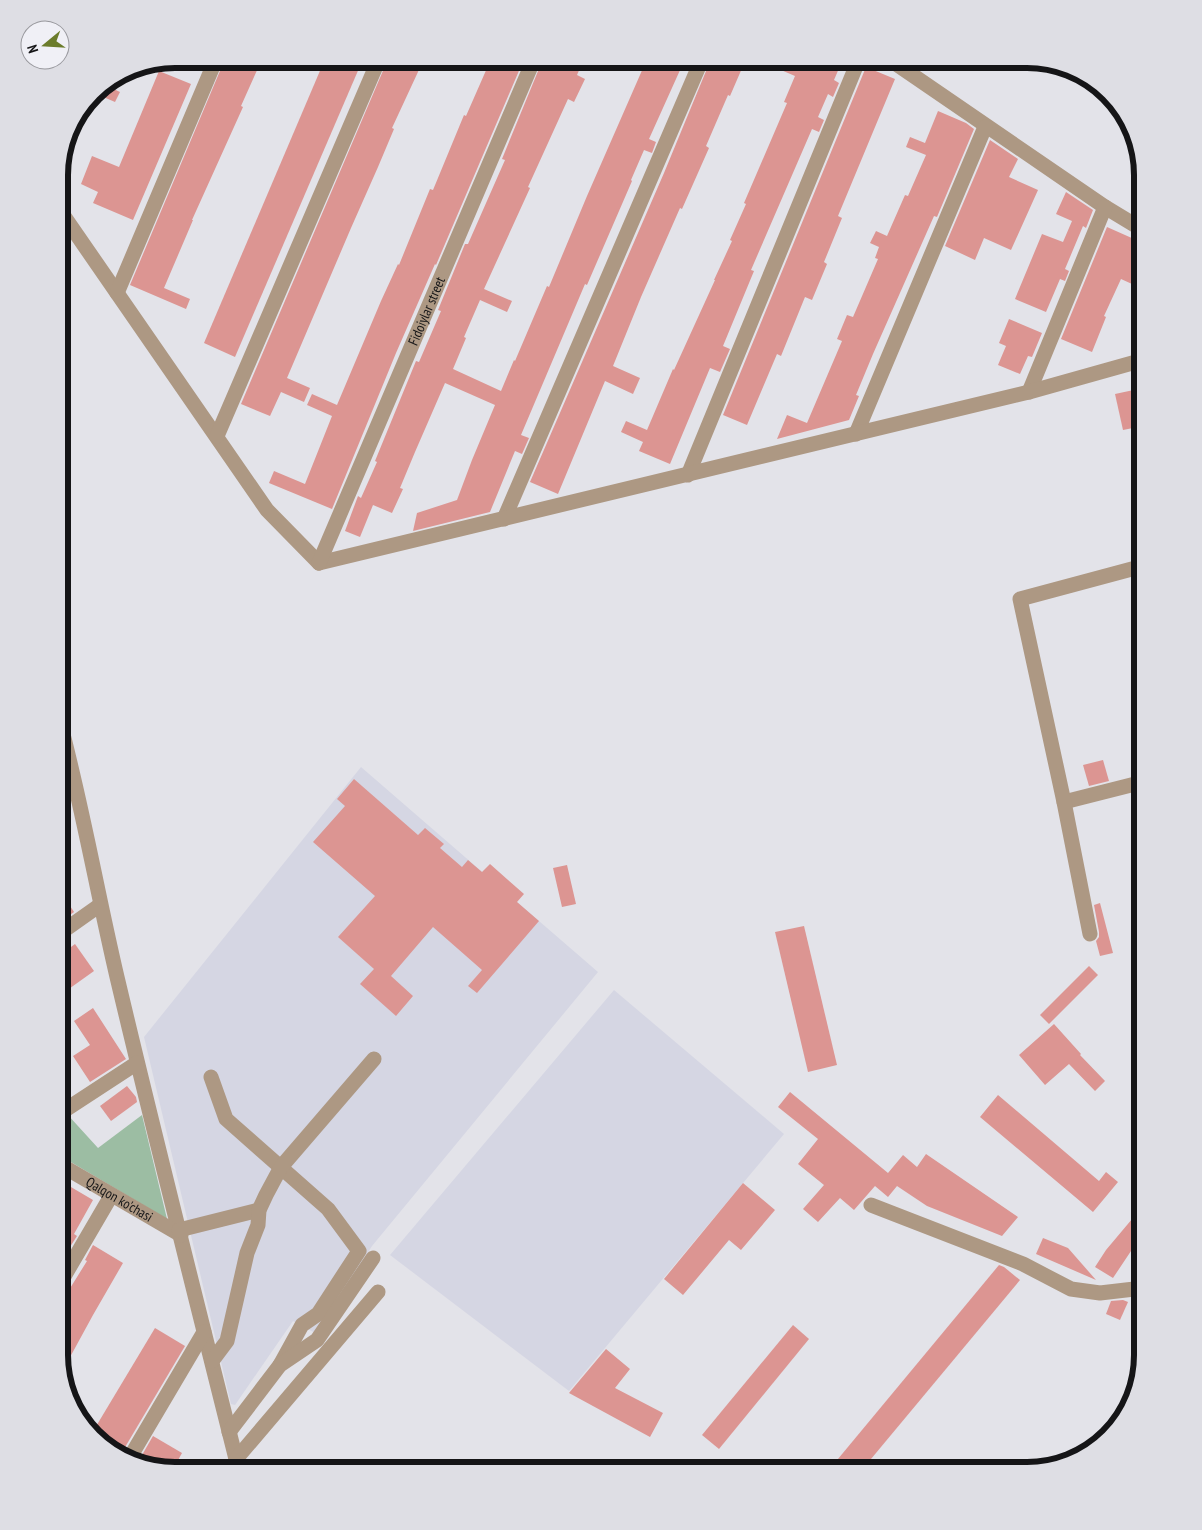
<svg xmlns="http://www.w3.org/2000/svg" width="1202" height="1530" viewBox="0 0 1202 1530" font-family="'PT Sans Narrow',sans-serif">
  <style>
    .built { fill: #d5d6e3 }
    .green { fill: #9cbda3 }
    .building { fill: #dc9592 }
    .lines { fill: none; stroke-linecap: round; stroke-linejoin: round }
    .minor { stroke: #ad9883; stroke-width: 15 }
    .labels { text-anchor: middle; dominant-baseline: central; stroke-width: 5; stroke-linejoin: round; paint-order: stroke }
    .street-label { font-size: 14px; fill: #151517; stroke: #f0f0f6 }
    .rim { fill: none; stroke: #151517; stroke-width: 6 }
  </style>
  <rect width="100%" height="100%" fill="#e3e3e9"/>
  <g class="built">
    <path d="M361 767 598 972 372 1246 317 1334 293 1321 235 1405 231 1404 144 1037Z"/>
    <path d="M614 990 784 1134 569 1391 390 1255Z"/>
  </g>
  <path class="green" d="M67 1114 98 1148 142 1115 167 1219 59 1155V1115Z"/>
  <g class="building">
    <path d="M225 59H262L241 106 243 107 192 220H193L164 288 190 299 186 309 130 285Z"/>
    <path d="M325 59H363L235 357 204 343Z"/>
    <path d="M388 59H424L392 128 394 129 378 167 351 228 287 378 310 388 304 402 281 392 270 416 241 404Z"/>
    <path d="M491 59H524L436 265 435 264 396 353 332 509 269 483 274 471 305 484 332 416 307 405 312 394 337 405 381 301 398 264 399 265 430 189 433 190 464 115 466 116Z"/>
    <path d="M543 59H584L577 75 585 79 574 102 568 99 528 187 530 188 484 289 512 301 507 312 480 300 464 337 466 338 453 369 501 391 514 360 515 361 547 286 549 287 587 196 647 59H685L649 139 656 142 652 153 644 150 631 180 632 181 587 285 585 284 521 435 529 438 522 454 515 451 490 512 413 531 417 513 457 500 472 460 495 405 445 383 415 452 400 488 403 489 392 513 373 505 360 537 345 531 358 496 361 498 377 462 375 461 416 361 419 362 441 311 438 310 465 244H468L505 160 502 159Z"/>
    <path d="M711 59H746L730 96 728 95 706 146 709 148 682 209 680 208 641 297 613 366 640 378 633 394 605 381 558 494 530 482 664 173Z"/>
    <path d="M778 59H843L834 80 839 83 833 97 828 94 818 117 824 120 819 132 812 129 751 270 754 271 723 346 730 349 720 372 710 368 670 464 639 451 643 442 621 432 626 421 647 430 673 369 674 370 715 280H714L732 241 730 240 746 204 744 203 787 103 784 102 795 76 774 67Z"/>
    <path d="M866 67 895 79 838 216 842 218 824 262 827 264 812 300 805 297 781 356 777 354 747 425 723 415Z"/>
    <path d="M159 71 191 84 133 220 93 203 98 192 81 184 92 156 119 167Z"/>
    <path d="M103 84 120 92 115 102 94 93 98 88Z"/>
    <path d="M938 111 966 123 974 129 937 217 934 216 873 354 856 395 859 396 849 420 777 439 787 415 807 423 842 341 837 339 847 315 853 317 878 259 875 258 879 247 870 243 876 231 887 236 905 195 908 196 926 155 906 147 910 137 925 143Z"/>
    <path d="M990 140 1018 159 1009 177 1038 190 1011 250 984 238 975 260 945 246Z"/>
    <path d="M1066 192 1093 210 1086 228 1083 226 1065 269 1069 271 1065 281 1060 279 1046 312 1015 299 1042 234 1063 242 1072 221 1056 214Z"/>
    <path d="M1107 227 1143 243V289L1121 279 1104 316 1106 317 1092 352 1061 339Z"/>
    <path d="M1009 319 1042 333 1032 357 1028 356 1020 374 998 365 1006 346 999 343Z"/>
    <path d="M1143 388V426L1123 430 1115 394Z"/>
    <path d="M1103 760 1109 781 1089 786 1083 765Z"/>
    <path d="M354 779 418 835 425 828 444 844 440 848 462 867 468 860 482 872 490 864 524 894 517 902 539 921 477 993 468 986 482 970 433 927 391 976 413 996 396 1016 360 984 374 969 338 937 375 896 313 842 345 806 337 799Z"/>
    <path d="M567 865 576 904 562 907 553 868Z"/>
    <path d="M59 889 74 912 59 923Z"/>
    <path d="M1100 903 1113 953 1100 956 1096 941 1099 937V932L1094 905Z"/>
    <path d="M804 926 837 1065 808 1072 775 932Z"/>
    <path d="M75 944 94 971 59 996V956Z"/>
    <path d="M1089 966 1098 975 1049 1024 1040 1015Z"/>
    <path d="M93 1008 126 1059 90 1082 73 1056 90 1045 74 1021Z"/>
    <path d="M1054 1024 1081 1054 1080 1055 1105 1081 1095 1091 1069 1064 1045 1085 1019 1055Z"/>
    <path d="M127 1086 136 1097 137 1102 111 1121 100 1106Z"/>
    <path d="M790 1092 888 1173 903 1155 917 1167 926 1154 1018 1217 1002 1236 927 1206 897 1186 888 1197 875 1186 854 1210 840 1198 818 1222 803 1209 824 1185 798 1164 818 1139 778 1107Z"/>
    <path d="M998 1095 1099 1181 1106 1172 1118 1182 1093 1212 980 1117Z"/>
    <path d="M59 1180 93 1200 74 1234 77 1236 68 1250 59 1245Z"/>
    <path d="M743 1183 775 1210 741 1250 729 1240 683 1295 664 1279Z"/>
    <path d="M1143 1206V1241L1133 1253 1131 1251 1113 1278 1095 1267 1106 1250Z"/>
    <path d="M1043 1238 1068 1248 1096 1280 1036 1254Z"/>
    <path d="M93 1245 123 1263 93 1315 63 1370 59 1356V1306L87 1261 85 1260Z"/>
    <path d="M999 1265 1004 1267 1020 1280 861 1471H828Z"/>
    <path d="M1123 1300 1128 1302 1120 1320 1106 1314 1111 1301Z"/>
    <path d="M793 1325 809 1339 719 1449 702 1435Z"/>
    <path d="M155 1328 185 1346 121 1454 101 1441 92 1433Z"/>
    <path d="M606 1349 630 1369 615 1388 663 1413 650 1437 569 1393Z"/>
    <path d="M153 1436 182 1453 172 1471 138 1462Z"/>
  </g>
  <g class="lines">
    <g class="minor">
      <path d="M889 59 1105 207 1143 230"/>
      <path d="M59 209 267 510 319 563"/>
      <path d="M117 293 216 59"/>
      <path d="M1029 392 1105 207"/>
      <path d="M856 434 985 127"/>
      <path d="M217 436 379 59"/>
      <path d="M688 475 859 59"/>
      <path d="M504 519 702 59"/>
      <path d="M319 563 1029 392 1143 360"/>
      <path id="s1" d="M319 563 534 59"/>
      <path d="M59 719C82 804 97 892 117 977 156 1142 198 1307 239 1471"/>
      <path d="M1064 802 1143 782"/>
      <path d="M59 934 100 905"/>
      <path d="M1090 934 1064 802 1020 599 1143 566"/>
      <path d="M211 1077 226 1119 328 1209 359 1251 318 1314 302 1325 280 1365"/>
      <path d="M59 1110 62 1112 137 1063"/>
      <path id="s2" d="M59 1164 181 1235"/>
      <path d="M871 1205 1023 1264 1071 1289 1100 1293 1143 1288"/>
      <path d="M179 1230 259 1210"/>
      <path d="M59 1285 111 1196"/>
      <path d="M212 1361 227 1341 247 1253 258 1225 259 1210 266 1195 281 1167 374 1059"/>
      <path d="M229 1432 280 1365 317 1340 373 1258"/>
      <path d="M129 1459 204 1332"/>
      <path d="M236 1459 378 1292"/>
    </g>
  </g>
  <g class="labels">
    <g class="street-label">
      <text stroke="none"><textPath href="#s1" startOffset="274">Fidoiylar street</textPath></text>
      <text stroke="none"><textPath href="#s2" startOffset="70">Qalqon ko'chasi</textPath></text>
    </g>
  </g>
  <path d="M0 0H1202V1530H0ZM175 68H1027A107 107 0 0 1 1134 175V1355A107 107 0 0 1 1027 1462H175A107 107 0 0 1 68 1355V175A107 107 0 0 1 175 68Z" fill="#dedee4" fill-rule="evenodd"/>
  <path class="rim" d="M175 68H1027A107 107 0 0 1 1134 175V1355A107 107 0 0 1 1027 1462H175A107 107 0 0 1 68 1355V175A107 107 0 0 1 175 68Z"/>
  <g transform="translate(45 45) rotate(252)"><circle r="24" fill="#f0f0f6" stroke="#98989d"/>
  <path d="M0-4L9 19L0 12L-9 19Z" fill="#6b7c2b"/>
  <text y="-8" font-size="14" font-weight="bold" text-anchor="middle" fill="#151517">N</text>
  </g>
</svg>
